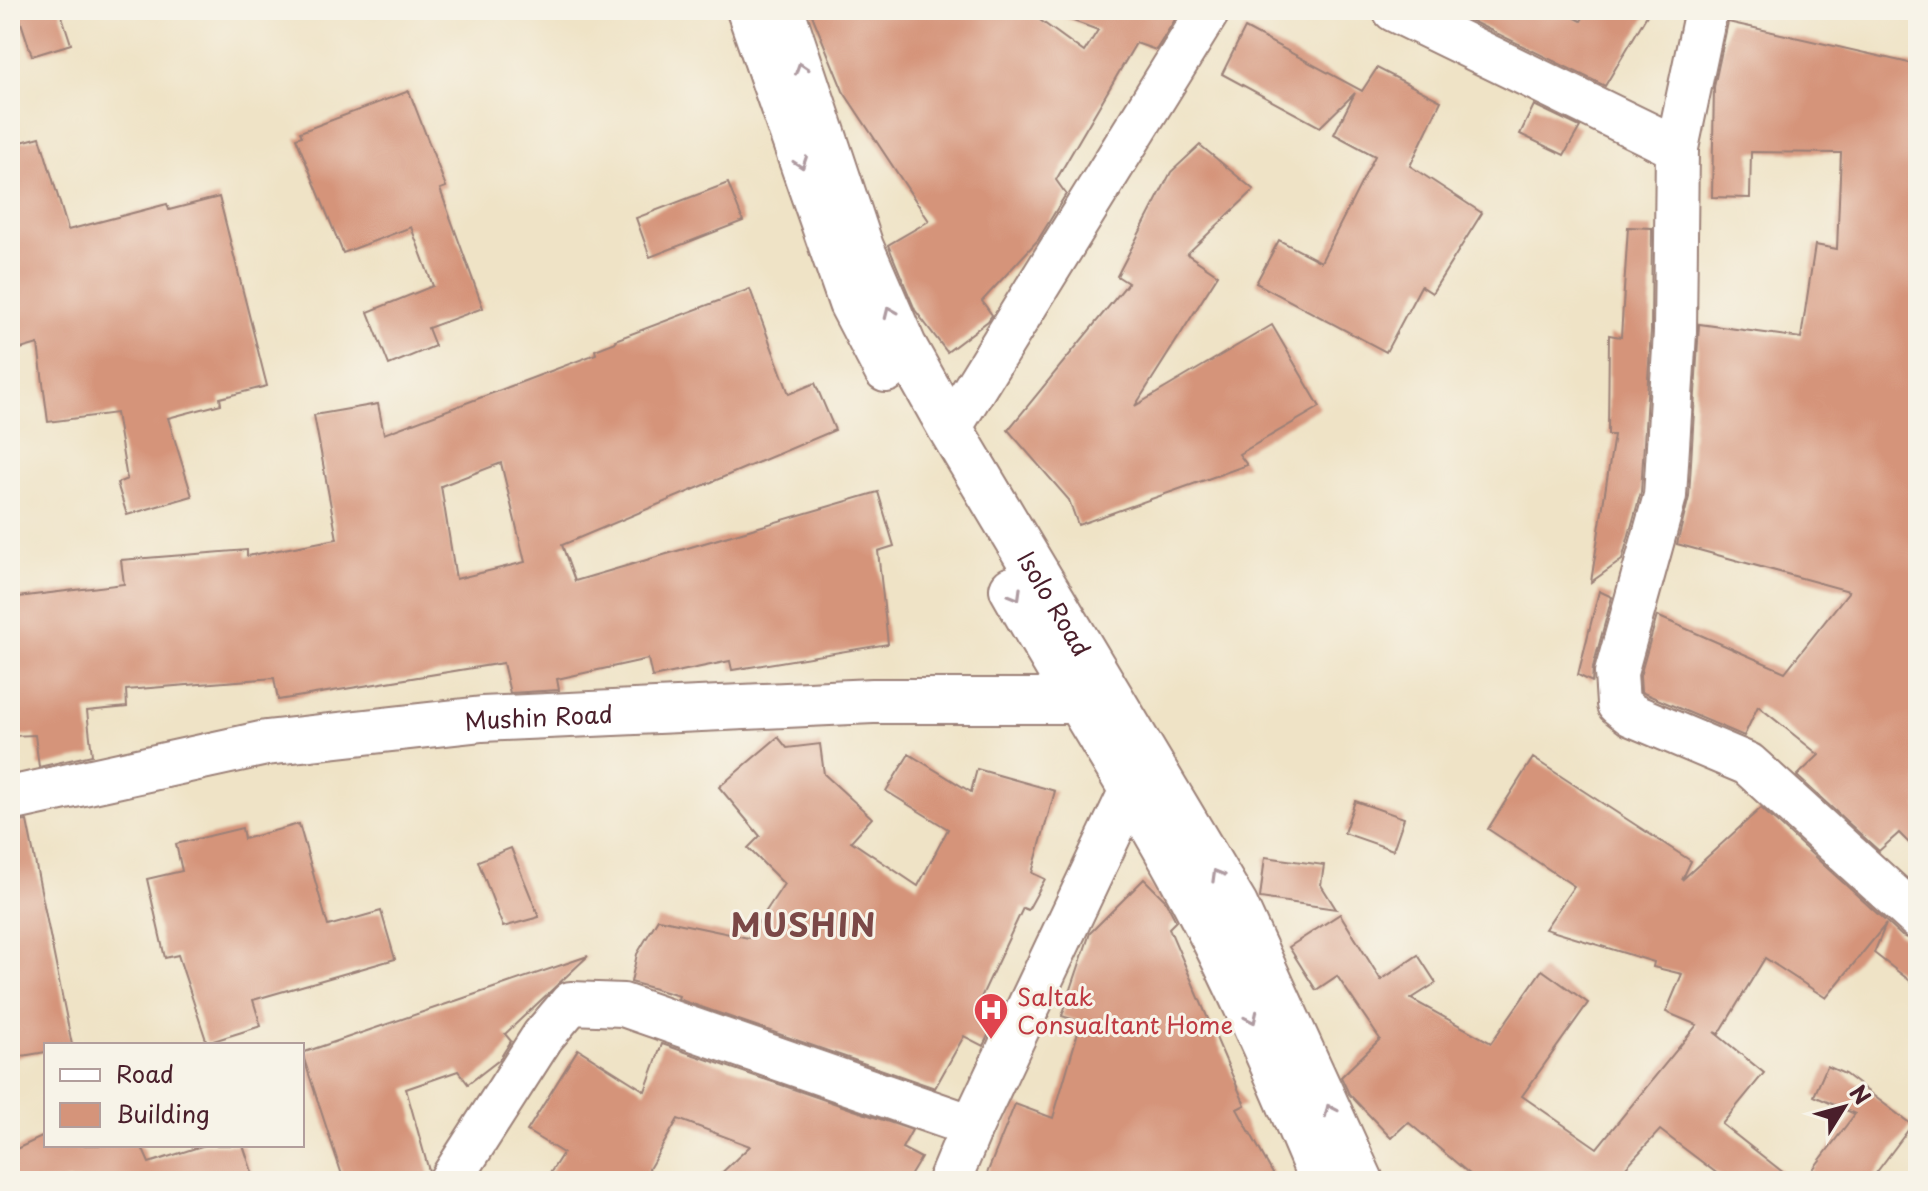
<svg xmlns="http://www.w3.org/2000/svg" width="1928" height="1191" viewBox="0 0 1928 1191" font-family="'Playpen Sans',sans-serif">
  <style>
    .building { fill: #d5947a; fill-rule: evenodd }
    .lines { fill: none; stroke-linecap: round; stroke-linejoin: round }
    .minor-casing { stroke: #9c8178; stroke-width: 46 }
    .major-casing { stroke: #9c8178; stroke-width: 48 }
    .minor { stroke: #fff; stroke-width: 42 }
    .major { stroke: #fff; stroke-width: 44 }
    .oneway { stroke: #ae9aa0 }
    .labels { text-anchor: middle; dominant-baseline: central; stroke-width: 6; stroke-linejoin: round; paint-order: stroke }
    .street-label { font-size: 24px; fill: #4a1f2b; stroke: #f7f3e8 }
    .health-label { font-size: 24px; fill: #be3a42; stroke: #f7f3e8; text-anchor: start }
    .district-label { font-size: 32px; font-weight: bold; letter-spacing: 2px; fill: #7b4847; stroke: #f7f3e8 }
  </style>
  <rect width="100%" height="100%" fill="#f7f3e8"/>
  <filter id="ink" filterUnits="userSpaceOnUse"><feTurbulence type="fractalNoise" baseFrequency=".0125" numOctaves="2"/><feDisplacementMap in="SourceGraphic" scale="16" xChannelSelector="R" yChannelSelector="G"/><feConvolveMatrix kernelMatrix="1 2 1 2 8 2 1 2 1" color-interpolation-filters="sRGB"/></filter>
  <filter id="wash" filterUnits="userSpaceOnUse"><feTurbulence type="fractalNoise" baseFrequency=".006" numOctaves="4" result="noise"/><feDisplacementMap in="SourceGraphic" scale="32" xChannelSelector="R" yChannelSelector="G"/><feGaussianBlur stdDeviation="1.8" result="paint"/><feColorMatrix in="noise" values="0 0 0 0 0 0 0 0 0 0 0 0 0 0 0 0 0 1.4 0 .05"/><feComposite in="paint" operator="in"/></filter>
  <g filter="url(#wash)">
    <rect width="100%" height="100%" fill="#efe3c6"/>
    <g id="blocks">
      <g class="building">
        <path d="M17 10H60L71 44 32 56Z"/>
        <path d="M810 10H1026L1084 52 1098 30 1057 15 1058 10H1181L1156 50 1136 43 1056 180 1066 194 1038 240 982 301 992 315 988 321 947 352 915 310 888 245 929 221 843 91Z"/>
        <path d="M1449 10H1560L1581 21 1588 10H1650L1605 86Z"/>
        <path d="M1728 22 1918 65V852L1899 833 1879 851 1797 776 1819 755 1758 706 1744 736 1641 692 1640 676 1657 616 1785 672 1849 591 1677 544 1689 497 1699 324 1801 338 1815 245 1837 249 1841 153 1751 152 1750 198 1712 197 1714 87Z"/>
        <path d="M1245 28 1362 91 1377 68 1441 101 1410 166 1482 213 1432 293 1421 286 1386 352 1256 283 1279 240 1321 262 1375 156 1334 134 1355 93 1320 127 1222 74Z"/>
        <path d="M409 91 446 187 440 189 483 308 428 328 435 346 389 365 368 312 433 286 411 227 343 253 296 138 302 136 300 132Z"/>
        <path d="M1534 105 1580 127 1564 155 1520 134Z"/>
        <path d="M40 137 68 230 167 204 169 210 219 197 267 386 220 398 221 404 168 418 192 496 127 515 117 483 127 479 116 413 48 422 38 344 10 352V145Z"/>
        <path d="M1200 145 1254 190 1187 254 1218 275 1135 406 1272 325 1320 407 1239 454 1247 465 1078 525 1069 500 1008 430 1128 283 1117 276 1171 172Z"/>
        <path d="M728 183 743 221 650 257 636 218Z"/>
        <path d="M1628 227 1652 228 1651 331 1641 492 1622 560 1591 582 1614 435H1608L1609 335 1621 337Z"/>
        <path d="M750 289 789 394 815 383 835 430 562 545 575 581 878 492 894 546 878 551 888 644 732 670 730 661 652 677 648 659 557 679 559 690 510 693 503 663 278 700 274 678 126 690 127 707 87 711 92 755 39 767 35 735 10 736V598L124 584 121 560 247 550V556L337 539 314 415 378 404 384 434 596 354 595 350 616 342 615 340ZM501 463 525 562 456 579 441 486Z"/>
        <path d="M1599 591 1612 597 1593 667 1592 682 1578 675Z"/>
        <path d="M778 737 787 748 820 744 824 774 872 818 851 841 918 886 948 829 886 791 909 754 971 792 977 769 1055 791 1032 873 1045 879 1028 910 1023 908 976 1008 996 1019 983 1046 964 1036 935 1088 678 999 679 996 631 982 637 954 658 919 748 938 784 884 748 848 760 836 719 787Z"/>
        <path d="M1533 758 1691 861 1682 880 1761 808 1902 936 1918 941V987L1874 953 1886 924 1826 998 1765 958 1719 1034 1714 1032 1764 1073 1722 1124 1794 1181H1727L1660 1130 1625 1168 1644 1181H1478L1408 1122 1391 1138 1349 1094 1341 1077 1380 1039 1337 976 1316 990 1289 947 1340 914 1381 980 1418 955 1436 983 1411 999 1491 1043 1542 970 1588 1003 1522 1096 1597 1148 1697 1025 1666 1012 1682 974 1653 967 1654 962 1545 929 1574 886 1488 829Z"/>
        <path d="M1355 801 1404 818 1393 850 1344 833Z"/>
        <path d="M27 821 72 1045H46V1052L10 1058V823Z"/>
        <path d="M299 824 328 926 381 911 395 959 253 1000 261 1026 207 1043 178 955 165 958 147 879 182 871 176 844 242 828 244 839Z"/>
        <path d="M511 848 539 917 503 927 478 861Z"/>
        <path d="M1265 857 1324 865 1321 885 1336 909 1260 898Z"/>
        <path d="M1144 879 1165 900 1176 921 1169 928 1245 1105 1237 1109 1277 1181H984L1015 1104 1053 1118 1081 1022 1062 1016 1090 933Z"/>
        <path d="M588 956 505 1034 511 1041 499 1060 468 1084 458 1071 406 1089 429 1171 426 1181H344L302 1053Z"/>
        <path d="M662 1044 912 1130 902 1148 921 1158 907 1181H713L750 1146 678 1119 642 1181H545L563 1153 527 1131 578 1049 645 1091Z"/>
        <path d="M1827 1066 1845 1074 1912 1125 1870 1181H1804L1855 1114 1814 1096Z"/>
        <path d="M46 1135V1145H141L149 1163 205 1145H243L255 1181H10V1152Z"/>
      </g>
    </g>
  </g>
  <g filter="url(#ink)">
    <use href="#blocks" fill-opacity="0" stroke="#9c8178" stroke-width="2"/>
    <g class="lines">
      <g class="minor-casing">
        <g id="minor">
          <path d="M1394 10 1677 148 1675 332 1665 496 1616 673 1618 704 1632 715 1748 764 1918 918"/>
          <path d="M1677 148 1706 10"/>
          <path d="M950 428 1209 10"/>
          <path d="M450 1181 543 1036 571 1003 623 1005 972 1126"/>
          <path d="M949 1181 972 1126 1131 790"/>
        </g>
      </g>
      <g class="major-casing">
        <g id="major">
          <path d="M749 10 851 303 886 370"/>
          <path id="s1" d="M782 10 861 247 904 346 950 428 1235 905 1361 1181"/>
          <path d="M1012 589C1075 700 1146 807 1204 920 1248 1005 1285 1093 1322 1181"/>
          <path id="s2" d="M10 799 266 743 482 719 873 701H1076"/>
        </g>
      </g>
      <use href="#minor" class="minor"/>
      <use href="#major" class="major"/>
    </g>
    <defs><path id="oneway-chevron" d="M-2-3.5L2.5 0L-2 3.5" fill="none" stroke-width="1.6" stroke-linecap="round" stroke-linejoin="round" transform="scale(2)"/></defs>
    <g class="oneway">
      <use href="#oneway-chevron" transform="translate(801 68) rotate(-108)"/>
      <use href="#oneway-chevron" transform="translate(801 163) rotate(71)"/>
      <use href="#oneway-chevron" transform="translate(890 312) rotate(-114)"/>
      <use href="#oneway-chevron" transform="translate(1016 595) rotate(60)"/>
      <use href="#oneway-chevron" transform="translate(1217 875) rotate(-120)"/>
      <use href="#oneway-chevron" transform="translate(1252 1018) rotate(65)"/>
      <use href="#oneway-chevron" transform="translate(1330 1110) rotate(-115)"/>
    </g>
  </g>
  <defs>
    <g id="hospital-pin" transform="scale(1.8)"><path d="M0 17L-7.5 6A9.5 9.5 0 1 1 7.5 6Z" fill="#e0444e" stroke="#f7f3e8"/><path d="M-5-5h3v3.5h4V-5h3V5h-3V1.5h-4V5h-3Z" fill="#fff"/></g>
  </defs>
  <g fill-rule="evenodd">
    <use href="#hospital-pin" x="991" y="1010"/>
  </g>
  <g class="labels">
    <g class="street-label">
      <text stroke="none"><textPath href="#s1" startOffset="656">Isolo Road</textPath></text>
      <text stroke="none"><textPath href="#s2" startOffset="536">Mushin Road</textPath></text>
    </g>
    <g class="health-label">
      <text x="1017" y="996">Saltak<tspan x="1017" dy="28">Consualtant Home</tspan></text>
    </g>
    <g class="district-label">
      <text x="804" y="924">MUSHIN</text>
    </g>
  </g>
  <rect width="1928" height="1191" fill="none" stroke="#f7f3e8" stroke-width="40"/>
  <rect x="44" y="1043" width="260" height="104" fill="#f7f3e8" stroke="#b29e9c" stroke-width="2"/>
  <rect x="60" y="1069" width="40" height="12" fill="#ffffff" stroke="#b29e9c" stroke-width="2"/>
  <text x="116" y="1083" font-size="24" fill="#4a1f2b">Road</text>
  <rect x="60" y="1103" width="40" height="24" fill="#d5947a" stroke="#b29e9c" stroke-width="2"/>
  <text x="116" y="1123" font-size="24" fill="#4a1f2b">Building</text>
  <g transform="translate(1844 1107) rotate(53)" stroke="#f7f3e8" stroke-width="6" paint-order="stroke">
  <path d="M0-6L14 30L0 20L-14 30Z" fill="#4a1f2b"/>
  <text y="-12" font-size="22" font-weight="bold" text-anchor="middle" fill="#4a1f2b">N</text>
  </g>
</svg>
